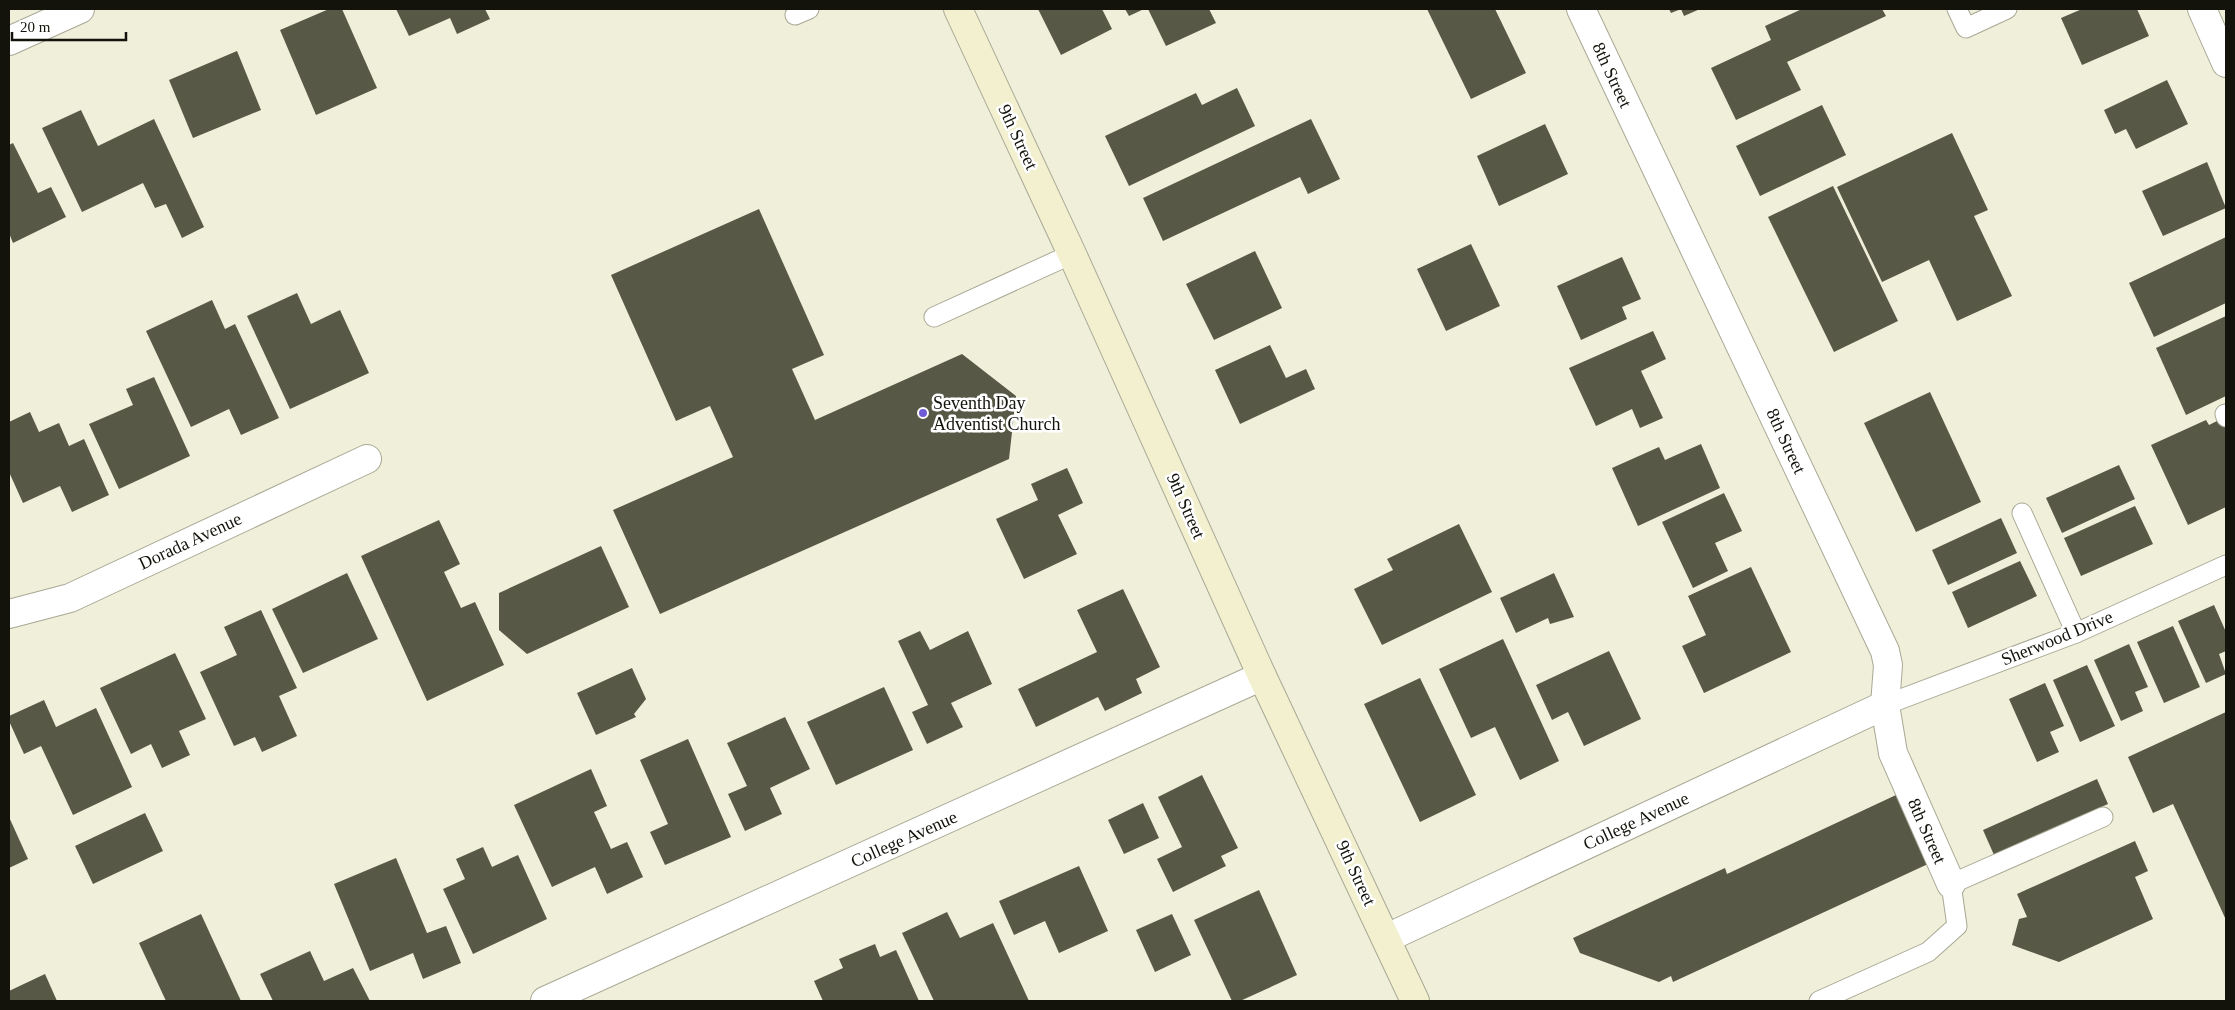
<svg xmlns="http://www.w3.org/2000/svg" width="2235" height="1010" viewBox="0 0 2235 1010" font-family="Georgia,serif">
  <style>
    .building { fill: #585847 }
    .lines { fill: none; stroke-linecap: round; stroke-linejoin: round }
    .lane-casing { stroke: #a8a895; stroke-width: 21 }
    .street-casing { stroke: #a8a895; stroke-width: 30 }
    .secondary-casing { stroke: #a8a895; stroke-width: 30 }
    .lane { stroke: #fff; stroke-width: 19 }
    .street { stroke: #fff; stroke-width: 28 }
    .secondary { stroke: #f2f0cf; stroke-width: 28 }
    .poi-dot { fill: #705bd6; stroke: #fff; stroke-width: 2 }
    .labels { text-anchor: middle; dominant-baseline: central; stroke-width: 5; stroke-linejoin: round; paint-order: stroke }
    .street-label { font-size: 18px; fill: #13130c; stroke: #fff }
    .poi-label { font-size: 18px; fill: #13130c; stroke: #fff; text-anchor: start }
  </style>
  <rect width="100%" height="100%" fill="#efefda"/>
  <g class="building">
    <path d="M329 9H342L377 88 316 115 280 30Z"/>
    <path d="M396 9H485L490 19 457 34 450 18 409 36Z"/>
    <path d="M1038 9H1102L1112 29 1061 55Z"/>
    <path d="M1125 9H1144L1129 16Z"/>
    <path d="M1148 9H1209L1216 23 1166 46Z"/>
    <path d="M1427 9H1495L1526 73 1471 99Z"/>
    <path d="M1669 9H1700L1684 16 1681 9 1671 13Z"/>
    <path d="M1802 9H1882L1886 16 1787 62 1801 90 1736 120 1711 68 1771 40 1765 26Z"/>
    <path d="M2082 9H2137L2149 36 2082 65 2061 18Z"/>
    <path d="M237 51 261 110 193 138 169 80Z"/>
    <path d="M2167 80 2188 124 2136 149 2126 129 2115 134 2104 110Z"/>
    <path d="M1237 88 1255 126 1129 186 1105 136 1196 93 1202 105Z"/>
    <path d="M1822 105 1846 155 1760 196 1736 146Z"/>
    <path d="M81 110 98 146 154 119 204 227 182 238 166 204 155 208 143 183 82 212 42 128Z"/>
    <path d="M1311 119 1340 179 1308 194 1300 177 1163 241 1143 198Z"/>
    <path d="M1545 124 1568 174 1499 206 1477 156Z"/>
    <path d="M1952 133 1988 210 1974 216 2012 296 1957 321 1929 260 1882 282 1837 187Z"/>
    <path d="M13 143 38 193 51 187 66 217 13 243 9 233V145Z"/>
    <path d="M2207 162 2226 208 2163 236 2142 191Z"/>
    <path d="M1833 186 1898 321 1834 352 1768 217Z"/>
    <path d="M759 209 824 355 792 369 815 420 962 354 1016 396 1009 459 660 614 613 510 733 457 710 406 676 421 611 275Z"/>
    <path d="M2226 237V303L2154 337 2129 283Z"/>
    <path d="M1471 244 1500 306 1446 331 1417 269Z"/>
    <path d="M1255 251 1282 308 1214 340 1186 284Z"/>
    <path d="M1622 257 1641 299 1622 307 1627 319 1581 340 1557 286Z"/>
    <path d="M297 293 311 324 340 310 369 373 290 409 247 316Z"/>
    <path d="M212 300 225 329 235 324 279 418 241 435 229 409 191 427 146 331Z"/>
    <path d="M2226 316V396L2186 415 2156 348Z"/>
    <path d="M1653 331 1666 359 1641 371 1663 418 1640 428 1632 409 1596 426 1569 368Z"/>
    <path d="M1270 345 1286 378 1306 369 1315 389 1240 424 1215 370Z"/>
    <path d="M154 377 190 456 119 489 89 424 133 405 126 389Z"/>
    <path d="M1930 392 1981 502 1916 532 1864 423Z"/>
    <path d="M30 412 39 432 59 423 69 446 84 439 109 495 72 512 60 486 23 503 9 472V422Z"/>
    <path d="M2223 418 2226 425V507L2188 525 2151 445 2206 420 2209 425Z"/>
    <path d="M1701 444 1720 488 1638 526 1612 468 1659 447 1665 460Z"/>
    <path d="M2119 465 2135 499 2062 533 2046 498Z"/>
    <path d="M1067 468 1083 503 1058 515 1077 554 1024 579 996 519 1038 500 1031 484Z"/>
    <path d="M1724 493 1742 531 1715 543 1728 571 1693 588 1662 522Z"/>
    <path d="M2135 506 2153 544 2081 576 2064 538Z"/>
    <path d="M2001 518 2017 553 1948 585 1932 550Z"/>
    <path d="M439 520 460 564 444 572 461 608 475 602 504 665 427 701 361 556Z"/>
    <path d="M1459 524 1492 592 1382 645 1354 589 1393 570 1387 559Z"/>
    <path d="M601 546 629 607 527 654 499 630V593Z"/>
    <path d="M2020 561 2037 596 1968 628 1952 592Z"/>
    <path d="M1751 567 1791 652 1704 693 1682 646 1706 635 1688 596Z"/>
    <path d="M347 573 378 639 303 673 272 609Z"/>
    <path d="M1554 573 1574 617 1550 624 1548 618 1516 633 1500 598Z"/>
    <path d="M1123 589 1160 667 1136 679 1142 693 1105 711 1098 697 1036 727 1018 689 1097 652 1077 610Z"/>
    <path d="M2214 605 2226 632V651L2219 654 2226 674 2206 683 2178 621Z"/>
    <path d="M261 610 297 688 279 696 297 736 262 752 255 737 234 746 200 672 237 655 224 627Z"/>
    <path d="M2173 626 2200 687 2164 703 2137 642Z"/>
    <path d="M920 631 930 650 968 631 992 684 951 703 963 727 927 744 912 712 928 705 898 641Z"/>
    <path d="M1503 639 1559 761 1520 780 1495 727 1471 738 1439 669Z"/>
    <path d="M2129 644 2148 687 2135 692 2143 711 2121 721 2094 660Z"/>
    <path d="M1609 651 1641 719 1584 746 1568 712 1552 720 1536 685Z"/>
    <path d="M175 653 206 719 179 731 190 755 162 768 151 744 131 754 100 688Z"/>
    <path d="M2087 665 2115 726 2080 742 2053 680Z"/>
    <path d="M632 668 646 699 634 714 636 717 596 735 577 693Z"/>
    <path d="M1420 678 1476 795 1420 822 1364 704Z"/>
    <path d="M2045 683 2064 726 2050 732 2059 752 2037 762 2009 699Z"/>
    <path d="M884 687 913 750 836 785 807 722Z"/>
    <path d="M44 700 56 727 96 708 132 787 73 815 41 746 24 754 9 721V716Z"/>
    <path d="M2226 712V920L2173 804 2153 813 2128 757Z"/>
    <path d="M785 717 810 769 770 788 782 814 745 831 728 794 747 786 727 743Z"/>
    <path d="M688 739 731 837 665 865 650 832 668 824 640 760Z"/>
    <path d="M591 769 607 806 594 812 611 849 627 842 643 877 607 894 595 867 552 887 514 805Z"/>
    <path d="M1202 775 1238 848 1221 856 1226 866 1173 892 1157 859 1182 847 1158 797Z"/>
    <path d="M2097 779 2108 804 1994 855 1983 830Z"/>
    <path d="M1896 795 1928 864 1673 982 1671 976 1659 982 1580 953 1573 938 1725 868 1727 874Z"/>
    <path d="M1143 803 1159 838 1124 854 1108 820Z"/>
    <path d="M145 813 163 851 93 884 75 846Z"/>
    <path d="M9 817 28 859 9 868Z"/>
    <path d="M2135 841 2148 871 2135 877 2153 919 2059 962 2012 945 2019 919 2027 917 2017 894Z"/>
    <path d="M483 847 492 867 518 855 547 919 473 954 443 889 465 879 456 859Z"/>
    <path d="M396 858 427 933 446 926 461 963 423 979 413 953 370 971 334 884Z"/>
    <path d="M1079 866 1108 931 1059 953 1045 921 1014 935 999 901Z"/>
    <path d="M1259 890 1297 975 1240 1001H1232L1194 920Z"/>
    <path d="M947 912 960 938 993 923 1029 1001H934L902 933Z"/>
    <path d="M201 914 241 1001H166L139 943Z"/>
    <path d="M1172 914 1191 955 1155 972 1136 930Z"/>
    <path d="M875 944 880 957 896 950 919 1001H823L814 981 843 968 839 959Z"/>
    <path d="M310 951 324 981 353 968 370 1001H273L260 974Z"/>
    <path d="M45 974 57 1001H9V991Z"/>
  </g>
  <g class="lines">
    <g class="lane-casing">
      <g id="lane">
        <path d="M1957 9 1966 28 2007 9"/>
        <path d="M795 15 809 9"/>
        <path d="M934 317 1072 254"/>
        <path d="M2225 414 2226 417"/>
        <path d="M2022 513 2076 633"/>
        <path d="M1885 705 2076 633 2226 565"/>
        <path d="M1819 1001 1928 952 1957 926 1951 884 2103 817"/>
      </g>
    </g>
    <g class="street-casing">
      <g id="street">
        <path d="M1581 9 1885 651 1888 665 1885 705 1893 753 1951 884"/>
        <path d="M2202 9 2226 63"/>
        <path d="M9 41 80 9"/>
        <path d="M9 614 70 598 367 459"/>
        <path d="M1387 938 1885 705"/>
        <path d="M545 1001 1262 676"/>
      </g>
    </g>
    <g class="secondary-casing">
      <path id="secondary" d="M958 9 1072 254 1262 676 1415 1001"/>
    </g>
    <use href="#lane" class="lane"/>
    <use href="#street" class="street"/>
    <use href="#secondary" class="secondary"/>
  </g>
  <circle class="poi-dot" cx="923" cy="413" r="5"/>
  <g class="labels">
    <g class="street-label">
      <text transform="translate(1612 75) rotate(65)">8th Street</text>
      <text transform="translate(1018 137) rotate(65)">9th Street</text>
      <text transform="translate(1786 441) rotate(65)">8th Street</text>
      <text transform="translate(1186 506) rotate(66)">9th Street</text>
      <text transform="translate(190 541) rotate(-25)">Dorada Avenue</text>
      <text transform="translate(2057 638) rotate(-22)">Sherwood Drive</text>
      <text transform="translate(1636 821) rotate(-25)">College Avenue</text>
      <text transform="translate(1927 831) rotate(66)">8th Street</text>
      <text transform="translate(904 839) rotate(-24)">College Avenue</text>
      <text transform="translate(1356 873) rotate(65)">9th Street</text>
    </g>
    <g class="poi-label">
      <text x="933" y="403">Seventh Day<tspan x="933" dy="21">Adventist Church</tspan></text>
    </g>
  </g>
  <rect width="2235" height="1010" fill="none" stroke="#13130c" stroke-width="20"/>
  <path d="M12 32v8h114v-8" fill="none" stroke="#13130c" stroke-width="2.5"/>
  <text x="20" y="32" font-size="15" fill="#13130c" stroke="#ffffff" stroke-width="4" paint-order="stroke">20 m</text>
</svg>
